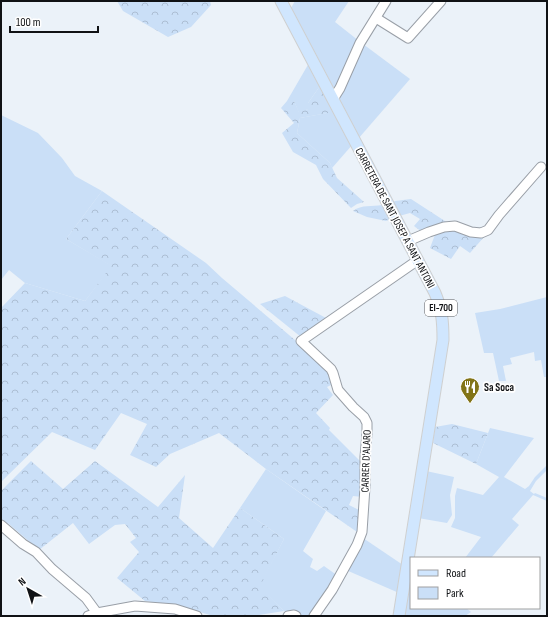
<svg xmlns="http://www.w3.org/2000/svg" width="548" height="617" viewBox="0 0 548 617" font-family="'Sofia Sans Condensed',sans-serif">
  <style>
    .green { fill: #cadff7 }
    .forest { fill: url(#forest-crowns) }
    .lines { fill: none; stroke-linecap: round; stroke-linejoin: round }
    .minor-casing { stroke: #999fa7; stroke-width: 11 }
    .major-casing { stroke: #cfd0d0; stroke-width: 13 }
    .minor { stroke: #fff; stroke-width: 9 }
    .major { stroke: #d0e6fe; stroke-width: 11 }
    .labels { text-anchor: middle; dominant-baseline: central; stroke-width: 3.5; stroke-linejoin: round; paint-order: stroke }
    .shield { fill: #fff; stroke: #58595b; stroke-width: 1 }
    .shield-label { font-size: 10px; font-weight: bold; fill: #101215 }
    .street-label { font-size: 11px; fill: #101215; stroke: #fff }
    .poi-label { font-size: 11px; font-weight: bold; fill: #101215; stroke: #fff; text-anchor: start }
  </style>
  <defs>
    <pattern id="forest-crowns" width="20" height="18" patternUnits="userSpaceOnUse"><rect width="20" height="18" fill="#cadff7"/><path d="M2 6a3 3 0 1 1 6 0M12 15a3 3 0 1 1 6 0" fill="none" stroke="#acbed3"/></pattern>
  </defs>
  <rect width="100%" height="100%" fill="#ebf2f9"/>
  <g class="green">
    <path d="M295 1H349L335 22 359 41 334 91 291 8Z"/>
    <path d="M363 44 410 79 358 139 337 100Z"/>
    <path d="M309 63 320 86 308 103V109L299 113 294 101H287Z"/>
    <path d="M331 104 353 144 332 168 330 163 297 133 300 118 327 113Z"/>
    <path d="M1 115 38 133 62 158 75 176 102 191 66 239 112 266 85 301 25 283 9 270 1 280Z"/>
    <path d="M547 297V377H544L541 360 535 361 534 352 510 358 512 364 503 366 506 381H499L493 353H484L475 313 500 309Z"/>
    <path d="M490 428 534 438 504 477 525 489 529 486 535 477 547 465V470L536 481 530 491 534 494 535 493 547 498V501L533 495 512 519 519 525 491 558H465L481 537 451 527 455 518V496L457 488 483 495 499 477 476 464Z"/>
    <path d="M266 469 326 511 303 551 313 559 310 567 317 571 324 566 338 576 312 616H296L284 611 259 586 284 539 240 508Z"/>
    <path d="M426 471 454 477 450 495 452 515 447 523 418 518Z"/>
    <path d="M363 538 403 565 399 593 346 570Z"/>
    <path d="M411 573V608H466L471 612 465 616H404Z"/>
  </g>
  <g class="forest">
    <path d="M117 1H210L211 5 191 27 168 37 123 11Z"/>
    <path d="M320 86 331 104 328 113 300 118 297 133 330 163 337 178 364 202 357 204 351 208 323 179 316 165 293 152 282 133 294 123 281 108 287 101H294L299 112 308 109V103Z"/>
    <path d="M102 191 206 263 222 278 328 368 331 385 327 387 333 395 316 413 330 428 329 430 360 461 359 469 363 470V497L353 496 349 505 361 511 360 534 266 469 219 433 170 454 156 467 130 455 147 424 121 413 95 450 52 432 1 482V308L25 283 85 301 111 266 66 239Z"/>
    <path d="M411 199 448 223 422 232 414 226 420 219 410 213 399 216 392 203 395 201Z"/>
    <path d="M382 205 392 218 386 221 367 217 353 211C362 204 372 207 382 205Z"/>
    <path d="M452 227 484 237 470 253 460 246 451 259 430 248 436 232Z"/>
    <path d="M285 296 326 318 301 337 260 304Z"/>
    <path d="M452 424 488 433 476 464 433 443 435 427Z"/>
    <path d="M31 461 63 489 95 461 158 507 185 475 179 518 213 548 240 508 284 539 260 586 284 611 259 615H210L179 606 145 601 117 578 139 552 130 542 136 538 125 524 115 525 89 544 73 523 39 550 9 524 1 519V491Z"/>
  </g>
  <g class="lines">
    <g class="minor-casing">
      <g id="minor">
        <path d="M376 18 408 38 441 1"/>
        <path d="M333 98 335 96 340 88 360 43 386 1"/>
        <path d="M408 241 429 232 444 227 455 226 471 232 481 233 488 230 499 215 541 167"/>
        <path d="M1 525 8 531 23 544 36 552 52 569 86 598 97 613"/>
        <path d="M88 616 97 613 135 606 175 609 197 616"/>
        <path d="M288 616 294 615 296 616"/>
        <path d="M314 616 332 590 357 545 362 532 365 487V457L367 433V423L364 417 353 407 338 390 333 373 331 369 301 341 418 260"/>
      </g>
    </g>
    <g class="major-casing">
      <path id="major" d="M281 1 435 293C442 310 443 321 443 340L399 616"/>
    </g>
    <use href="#minor" class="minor"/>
    <use href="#major" class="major"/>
  </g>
  <defs>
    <g id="restaurant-pin" transform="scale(1)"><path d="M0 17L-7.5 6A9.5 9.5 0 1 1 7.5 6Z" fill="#827417" stroke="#fff"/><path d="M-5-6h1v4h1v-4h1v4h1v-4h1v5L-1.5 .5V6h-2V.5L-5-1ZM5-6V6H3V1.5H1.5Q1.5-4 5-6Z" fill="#fff"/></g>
  </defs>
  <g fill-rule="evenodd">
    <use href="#restaurant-pin" x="470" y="387"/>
  </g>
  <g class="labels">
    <rect class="shield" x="425" y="300" width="32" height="16" rx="3"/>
    <g class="shield-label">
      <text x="441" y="308">EI-700</text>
    </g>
    <g class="street-label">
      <text transform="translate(395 218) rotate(62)">CARRETERA DE SANT JOSEP A SANT ANTONI</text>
      <text transform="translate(366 461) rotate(-88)">CARRER D'ALARO</text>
    </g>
    <g class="poi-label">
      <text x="484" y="387">Sa Soca</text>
    </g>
  </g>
  <rect width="548" height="617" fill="none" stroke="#101215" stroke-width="4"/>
  <rect x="410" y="557" width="130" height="52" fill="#ffffff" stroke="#9fa0a1"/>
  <rect x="418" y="570" width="20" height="6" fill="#d0e6fe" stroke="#9fa0a1"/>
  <text x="446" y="577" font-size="12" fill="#101215">Road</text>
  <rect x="418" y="587" width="20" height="12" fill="#cadff7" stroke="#9fa0a1"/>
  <text x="446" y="597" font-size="12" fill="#101215">Park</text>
  <g transform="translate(28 589) rotate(321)" stroke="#ffffff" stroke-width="3" paint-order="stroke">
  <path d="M0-3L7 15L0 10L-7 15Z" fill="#101215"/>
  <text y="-6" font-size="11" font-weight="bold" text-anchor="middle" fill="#101215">N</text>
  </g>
  <path d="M10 26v6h88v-6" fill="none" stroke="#101215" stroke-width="2"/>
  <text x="16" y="26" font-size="12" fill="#101215" stroke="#ffffff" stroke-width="3" paint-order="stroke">100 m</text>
</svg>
